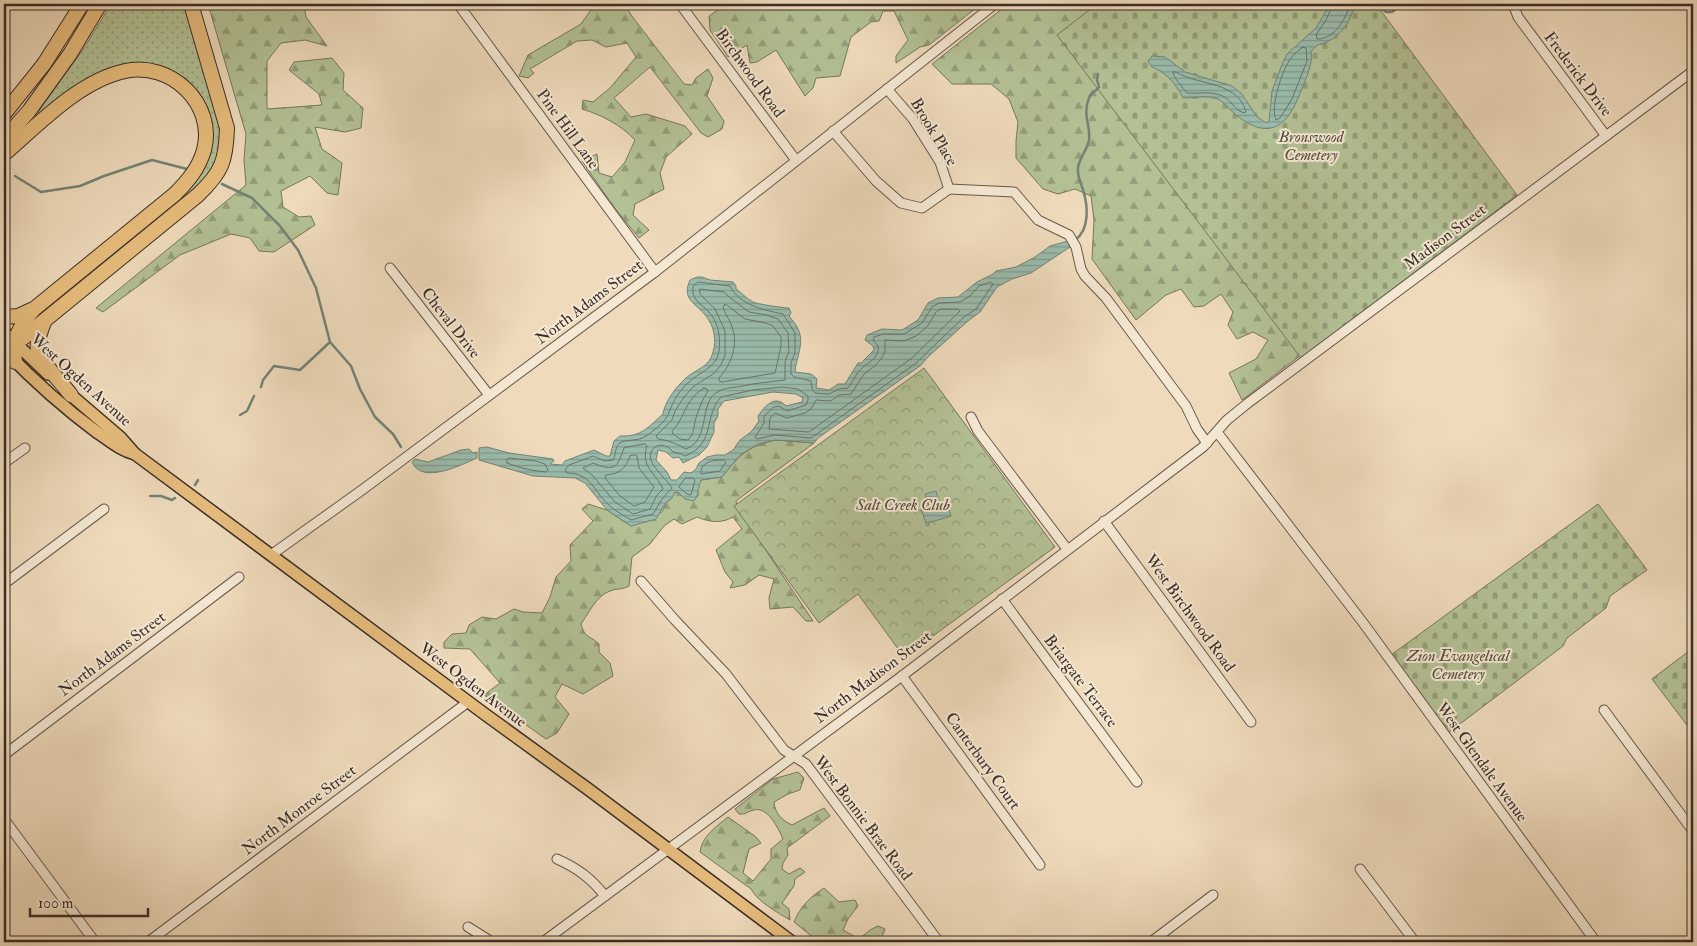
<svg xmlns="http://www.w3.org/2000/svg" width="1697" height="946" viewBox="0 0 1697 946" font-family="'IM FELL Double Pica',serif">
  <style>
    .grass { fill: url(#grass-dots); stroke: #76775e }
    .forest { fill: url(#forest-firs); stroke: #76775e }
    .cemetery { fill: url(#cemetery-stones); stroke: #76775e }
    .park { fill: url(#park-crowns); stroke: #76775e }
    .water { fill: url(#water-rules); stroke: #748377; fill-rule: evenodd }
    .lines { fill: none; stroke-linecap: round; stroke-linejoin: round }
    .shore { stroke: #6a746a; stroke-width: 1 }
    .stream { stroke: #748377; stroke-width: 2.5 }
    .minor-casing { stroke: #67584d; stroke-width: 11 }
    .major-casing { stroke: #3a2d28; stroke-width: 14 }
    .highway-casing { stroke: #3a2d28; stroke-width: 16 }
    .minor { stroke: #f5e8d3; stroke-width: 9 }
    .major { stroke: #e8be7e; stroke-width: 11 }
    .highway { stroke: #e8be7e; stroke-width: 14 }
    .labels { text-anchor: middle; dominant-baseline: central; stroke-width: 4; stroke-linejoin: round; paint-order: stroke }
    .street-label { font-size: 16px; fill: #3a2d28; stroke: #f5e8d3 }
    .park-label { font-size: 16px; font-style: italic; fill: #524b3e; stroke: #f5e8d3 }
  </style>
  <defs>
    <pattern id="grass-dots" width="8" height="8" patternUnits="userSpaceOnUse" patternTransform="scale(1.25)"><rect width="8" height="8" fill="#b3c195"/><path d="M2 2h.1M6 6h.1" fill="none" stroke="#939d7a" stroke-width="1.8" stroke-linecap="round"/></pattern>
    <pattern id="forest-firs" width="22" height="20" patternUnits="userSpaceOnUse" patternTransform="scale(1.25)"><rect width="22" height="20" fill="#b3c195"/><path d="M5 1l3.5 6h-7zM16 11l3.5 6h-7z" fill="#939d7a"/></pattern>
    <pattern id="cemetery-stones" width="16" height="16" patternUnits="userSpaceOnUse" patternTransform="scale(1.25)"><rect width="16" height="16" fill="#b3c195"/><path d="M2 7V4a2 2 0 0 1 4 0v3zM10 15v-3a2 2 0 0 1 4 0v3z" fill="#939d7a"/></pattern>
    <pattern id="park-crowns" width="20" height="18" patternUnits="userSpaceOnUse" patternTransform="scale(1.25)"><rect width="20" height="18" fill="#b3c195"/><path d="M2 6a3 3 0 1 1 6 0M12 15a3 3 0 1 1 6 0" fill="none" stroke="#939d7a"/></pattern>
    <pattern id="water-rules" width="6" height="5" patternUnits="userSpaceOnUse" patternTransform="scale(1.25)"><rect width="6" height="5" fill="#9abcac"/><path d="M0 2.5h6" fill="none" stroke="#7f998c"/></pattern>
  </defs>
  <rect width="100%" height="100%" fill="#efdbbc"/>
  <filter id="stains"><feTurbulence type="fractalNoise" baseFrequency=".004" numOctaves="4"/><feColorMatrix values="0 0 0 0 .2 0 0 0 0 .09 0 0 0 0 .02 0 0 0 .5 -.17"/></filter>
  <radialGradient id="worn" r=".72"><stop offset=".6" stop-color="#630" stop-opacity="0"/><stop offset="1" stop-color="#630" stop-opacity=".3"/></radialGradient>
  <path class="grass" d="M111 4H184L221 126 218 158 206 182 111 260 107 256 194 184 200 172 205 105 197 91 182 78 142 64 42 114 38 112 84 48Z"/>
  <g class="forest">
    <path d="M208 4H304L306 17 327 46 305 40 281 43 267 61V109L322 105 319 94 289 70 294 62 332 58 344 73 343 90 363 108 361 128 345 132 315 127 322 149 342 163 338 195 327 193 310 176 281 191 283 207 299 217 311 216 315 225 274 252 259 251 250 238 231 234 180 255 103 312 96 308 246 185 244 160 246 134Z"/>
    <path d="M595 4H625L631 15 684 84 692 85 696 78 708 69 713 78 707 96 724 121 722 129 708 137 701 133 650 67 614 98 631 117 646 114 685 126 692 134 666 157 660 173 664 189 635 204 633 215 649 230 639 238 613 206 582 161 597 154 599 173 612 177 625 162 635 140C621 125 602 115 582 109L583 100 593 102 610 88 636 57 627 43 606 47 592 40 577 41 530 69 534 73 528 78 519 76 528 55 581 24Z"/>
    <path d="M720 4H981L929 45 920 47 896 63V56L908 40 894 11H883L879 21 871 22 851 37 840 76 816 78 813 88 805 96 776 50 757 62 750 63 747 45 728 57 710 30 709 16 722 7Z"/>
    <path d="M1008 4H1100L1301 355 1242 400 1229 373 1256 359 1268 340 1253 332 1237 339 1228 325 1233 312 1221 294 1204 306 1194 307 1181 289 1166 295 1136 320 1092 259 1094 220 1091 196 1075 189 1058 194 1043 189 1016 158V141L1018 122 1009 99 991 84H952L932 64Z"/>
    <path d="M776 440 814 443 736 501 737 507 813 621H806L793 607 770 609 769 598 774 579 759 575 745 585 730 588 733 582 725 572 716 550 742 529 733 517C721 524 709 522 697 517L682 524 674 519 664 526 650 544 632 557 629 586C622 590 617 588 610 591 597 595 588 614 581 624 585 639 590 635 599 644V652L610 663 613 676 583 694 562 684 555 697 569 714 557 733 546 739 484 695 500 683 470 649 444 648V642L452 634 466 633 469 625 482 617 496 619 514 609 523 612 542 613 550 597 556 577 571 561 570 545 593 521 582 509 588 504 607 510 631 526 662 512C665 503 671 500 675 492L679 493 685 499 698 496V486L701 480 722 477C739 455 748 446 776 440Z"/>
    <path d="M798 772 804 778 800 790 788 794 774 802C775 814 782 820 792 825L824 808 830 816 787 848 788 855 783 863 782 869 789 874 800 868 805 872 795 879 794 886 782 903 789 909 790 920C777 912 758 902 751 889L700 852C702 836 716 827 728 817L756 837 761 843 749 849 743 873 753 881 771 859V849L783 839C779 830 768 806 754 810 748 811 746 815 739 814L735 809 773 779Z"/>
    <path d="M824 888 839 902 855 900 858 906 848 919 843 930 859 939 870 930 878 926 885 929 881 939 883 942H819L794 922C800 907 810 897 824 888Z"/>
  </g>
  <g class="cemetery">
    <path d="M1097 4H1376L1517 195 1301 358 1057 35Z"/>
    <path d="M1598 504 1647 570 1610 596 1606 608 1567 638 1563 646 1448 733 1391 655Z"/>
    <path d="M1693 648V733L1652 679Z"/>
  </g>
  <path class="park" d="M924 368 1055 547 904 657 858 594 819 623 734 506Z"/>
  <g class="water">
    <path d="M1330 4H1355C1351 20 1343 34 1327 42 1318 46 1317 43 1311 52 1314 63 1303 85 1299 96 1285 131 1265 139 1235 114 1229 109 1225 103 1218 99 1209 95 1193 98 1183 98 1179 90 1171 78 1163 73 1157 68 1151 69 1148 61L1152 56 1165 57 1185 72 1232 86 1242 94 1257 117 1266 123 1269 121 1272 91 1283 62 1287 54 1316 28Z"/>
    <path d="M1068 241 1070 247 1031 273 1012 279 997 287 980 312 968 321 929 356 920 366 818 438 814 443 776 440 758 444 740 455 722 477 701 480C698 487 699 495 694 501L685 499 679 493 675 492 672 498 666 502 656 519 631 526 607 510 585 483 575 478 533 476 479 460V448L487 447 509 453 553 459 554 461 550 464 562 465 565 461 594 450 606 456H610L614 441 620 436C642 437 648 427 663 414 665 401 676 387 686 378 696 369 710 367 713 352 717 340 714 326 706 316 696 303 681 300 690 280L697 277H702L710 280 733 282 736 286V289C742 293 747 299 753 302 757 304 784 308 789 308L791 313 789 316C792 320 796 324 798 329 805 343 796 358 795 372L811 374 817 379 816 388 829 390 838 384H845L858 363H861L874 350 873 346 865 340 867 335 882 329 902 330 918 320 928 303 938 298 958 297 977 282 993 274 996 271 1016 267 1035 257 1050 246ZM773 392 796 394 803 398 802 402 786 406C775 394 765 406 758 416L759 421 751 432 740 440 733 450 725 455H716L707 457 699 463 696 469 691 473 684 472 677 480H671L667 472 656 460 658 450 666 452 673 458 679 457 683 463 699 455 707 447 714 432V423L718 416V409L724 401Z"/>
    <path d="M469 449 473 453 477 452V458C461 465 422 485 412 462L415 459 428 462 461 450Z"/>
    <path d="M936 491 940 504 947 502 951 516 928 523 929 525 927 526 921 509 929 507 925 494Z"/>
  </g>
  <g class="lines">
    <g class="shore">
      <path d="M1333 4 1326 20 1316 35 1317 39C1335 39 1346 19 1350 4"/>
      <path d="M1303 47 1306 48 1307 61 1292 99 1280 118 1276 120C1270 107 1282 70 1291 58 1294 54 1299 50 1303 47Z"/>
      <path d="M1173 72H1176C1199 86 1238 81 1246 112L1244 113C1235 110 1233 103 1226 98 1214 90 1200 94 1187 93 1183 88 1173 77 1173 72Z"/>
      <path d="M698 282 730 286C739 305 764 310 783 314L795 333V353L791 363V374L794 377 811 381 812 389 815 393 829 394 839 389 848 388C852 383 855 376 859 371 866 363 880 359 878 346L873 340 874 337 883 334H904L922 323 932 307 939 303 960 302 970 296 979 286 990 282 993 284 976 309 964 317 916 363 811 438 775 435 757 439 755 437 764 423V416L774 407 779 406 787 411 806 405 808 400V396L798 389 783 387 753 390 721 397C703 417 716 444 685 456 681 453 679 454 674 452 672 452 671 449 668 447 659 442 648 448 651 460 653 468 668 481 672 488L662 499 653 514 631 520C625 516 617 512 611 507 594 493 592 473 567 473L565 470 569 465 593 456 605 461 613 460C616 455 615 446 620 443 624 439 638 442 646 436 652 432 665 422 668 415 673 402 677 393 688 383 700 371 716 369 719 351 721 337 718 321 708 311 701 304 691 299 693 287Z"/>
      <path d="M700 289 724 292 729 297 749 312 767 315 778 319 788 333 789 352 785 361V380C770 382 756 383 742 386 735 388 726 387 719 391 697 402 712 439 686 449 677 444 668 440 658 439L656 436 672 420 675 411 684 397 694 386 713 374 721 365 725 355V331L715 309 700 294Z"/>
      <path d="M727 305 745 319 766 323 773 326 781 337V346L775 373 722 382 719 381V378C730 366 738 347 733 330 731 322 726 315 723 308L724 305Z"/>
      <path d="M941 309H958L960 311 912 358 809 432 769 429 770 418 775 413 787 418 805 413 811 409 816 400 831 401 839 395 851 394 864 374 876 365 883 356 885 351V340L904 341 916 336 927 327 936 312Z"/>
      <path d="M704 388 707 389 708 391C702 400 699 408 696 418 693 427 695 433 688 440L680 439 673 434 672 431C686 417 684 400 704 388Z"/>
      <path d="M645 444 647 446C640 467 656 473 663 489L657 495 650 509 633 514 615 502 593 476 583 468 593 463C615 472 617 468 624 448Z"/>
      <path d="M635 455 637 456 639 468 654 487 645 502 634 506 620 496 605 478 606 475C620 474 626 468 630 456Z"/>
      <path d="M509 458 536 461 545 464 548 470 546 472C532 471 520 468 507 463V460Z"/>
      <path d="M717 460H724L726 462 720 471 701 474C700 464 709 461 717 460Z"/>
      <path d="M686 478H693L695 480 691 495 687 494 679 487Z"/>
    </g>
    <g class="stream">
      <path d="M1377 4 1386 12H1392L1402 4"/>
      <path d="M15 176 41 192 80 186 104 176 152 160 187 169"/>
      <path d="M222 184 252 198 280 226 298 250 316 288 330 342 351 366 360 389 375 417 393 434 401 447"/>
      <path d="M1075 240C1090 230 1088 205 1083 190 1081 183 1077 176 1078 168 1079 158 1088 149 1089 140 1091 126 1082 115 1089 98 1091 93 1096 91 1099 87L1097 80 1098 74"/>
      <path d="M261 387 263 380 274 366 300 370 330 342"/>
      <path d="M240 415 247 411 254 396"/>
      <path d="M195 485 198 480"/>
      <path d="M150 496H161L172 500 175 498"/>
    </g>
    <g class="minor-casing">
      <g id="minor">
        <path d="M458 4 655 272"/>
        <path d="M680 4 795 159"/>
        <path d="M1513 4 1518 17 1606 136"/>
        <path d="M833 131 876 181 901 203 922 208 949 189 940 162 913 119 887 89"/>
        <path d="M949 189 1014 192 1038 220 1069 235 1076 247 1081 269 1085 276 1106 298 1186 406 1197 429 1207 443"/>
        <path d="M390 268 489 395"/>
        <path d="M971 417 978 431 1067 549"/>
        <path d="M1217 432 1364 624 1596 942"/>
        <path d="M4 463 25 448"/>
        <path d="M1104 521 1251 722"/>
        <path d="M271 555 362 490 655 272 995 4"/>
        <path d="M641 581 674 619 726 674 784 750 806 764 939 942"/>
        <path d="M4 584 104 509"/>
        <path d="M1002 599 1137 782"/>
        <path d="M902 676 1040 865"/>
        <path d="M1604 710 1693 831"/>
        <path d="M4 755 239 577"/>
        <path d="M4 819 95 942"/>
        <path d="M557 859C577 868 591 878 605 896"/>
        <path d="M1360 869 1415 942"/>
        <path d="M468 927 492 942"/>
        <path d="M148 942 468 702"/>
        <path d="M543 942 902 676 1203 447 1227 420 1248 403 1693 71"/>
        <path d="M1151 942 1213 895"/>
      </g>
    </g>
    <g class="major-casing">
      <g id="major">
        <path d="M4 332 48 374"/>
        <path d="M4 350C33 380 64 408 98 433 110 441 120 450 135 454"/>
        <path d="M65 390 121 438 135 454 486 715 588 789 792 942"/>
      </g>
    </g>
    <g class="highway-casing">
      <g id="highway">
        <path d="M4 114 44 64 82 4"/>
        <path d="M4 139 29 111 70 54 100 4"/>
        <path d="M4 154C39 124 79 81 125 71 171 61 216 104 204 150 199 168 188 181 175 194L34 309C20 325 12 339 15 362"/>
        <path d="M4 317 18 316 31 310"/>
        <path d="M44 322C41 331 36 341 38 350 42 364 62 383 71 395"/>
        <path d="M4 344 23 338 198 195C222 172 226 161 227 128L191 4"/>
      </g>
    </g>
    <use href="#minor" class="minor"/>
    <use href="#major" class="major"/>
    <use href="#highway" class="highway"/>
  </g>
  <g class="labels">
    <g class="street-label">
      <text transform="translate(750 73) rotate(54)">Birchwood Road</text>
      <text transform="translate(1578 74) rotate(53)">Frederick Drive</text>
      <text transform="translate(568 129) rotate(54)">Pine Hill Lane</text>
      <text transform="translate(934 132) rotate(59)">Brook Place</text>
      <text transform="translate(1445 237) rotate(-37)">Madison Street</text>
      <text transform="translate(589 302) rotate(-37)">North Adams Street</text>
      <text transform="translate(451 323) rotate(52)">Cheval Drive</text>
      <text transform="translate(81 380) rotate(42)">West Ogden Avenue</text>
      <text transform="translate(1190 613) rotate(54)">West Birchwood Road</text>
      <text transform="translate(112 654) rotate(-37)">North Adams Street</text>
      <text transform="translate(873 677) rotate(-37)">North Madison Street</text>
      <text transform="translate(1081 681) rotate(53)">Briargate Terrace</text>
      <text transform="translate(473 685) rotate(37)">West Ogden Avenue</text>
      <text transform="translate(983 761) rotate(54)">Canterbury Court</text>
      <text transform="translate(1482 762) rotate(54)">West Glendale Avenue</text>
      <text transform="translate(299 810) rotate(-37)">North Monroe Street</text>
      <text transform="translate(863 818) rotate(53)">West Bonnie Brae Road</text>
    </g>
    <g class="park-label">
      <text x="1311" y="137">Bronswood<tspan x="1311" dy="18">Cemetery</tspan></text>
      <text x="903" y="505">Salt Creek Club</text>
      <text x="1458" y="656">Zion Evangelical<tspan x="1458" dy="18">Cemetery</tspan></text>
    </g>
  </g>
  <rect width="1697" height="946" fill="none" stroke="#efdbbc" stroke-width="20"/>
  <rect x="5" y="5" width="1687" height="936" fill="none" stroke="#3a2d28" stroke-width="2.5"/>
  <rect x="10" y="10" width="1677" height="926" fill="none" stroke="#3a2d28"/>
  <path d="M30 908v8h118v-8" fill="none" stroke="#3a2d28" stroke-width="2.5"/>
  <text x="38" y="908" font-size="15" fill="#3a2d28" stroke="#f5e8d3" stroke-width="4" paint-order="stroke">100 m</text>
  <rect width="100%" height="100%" filter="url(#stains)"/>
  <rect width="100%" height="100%" fill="url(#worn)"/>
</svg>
